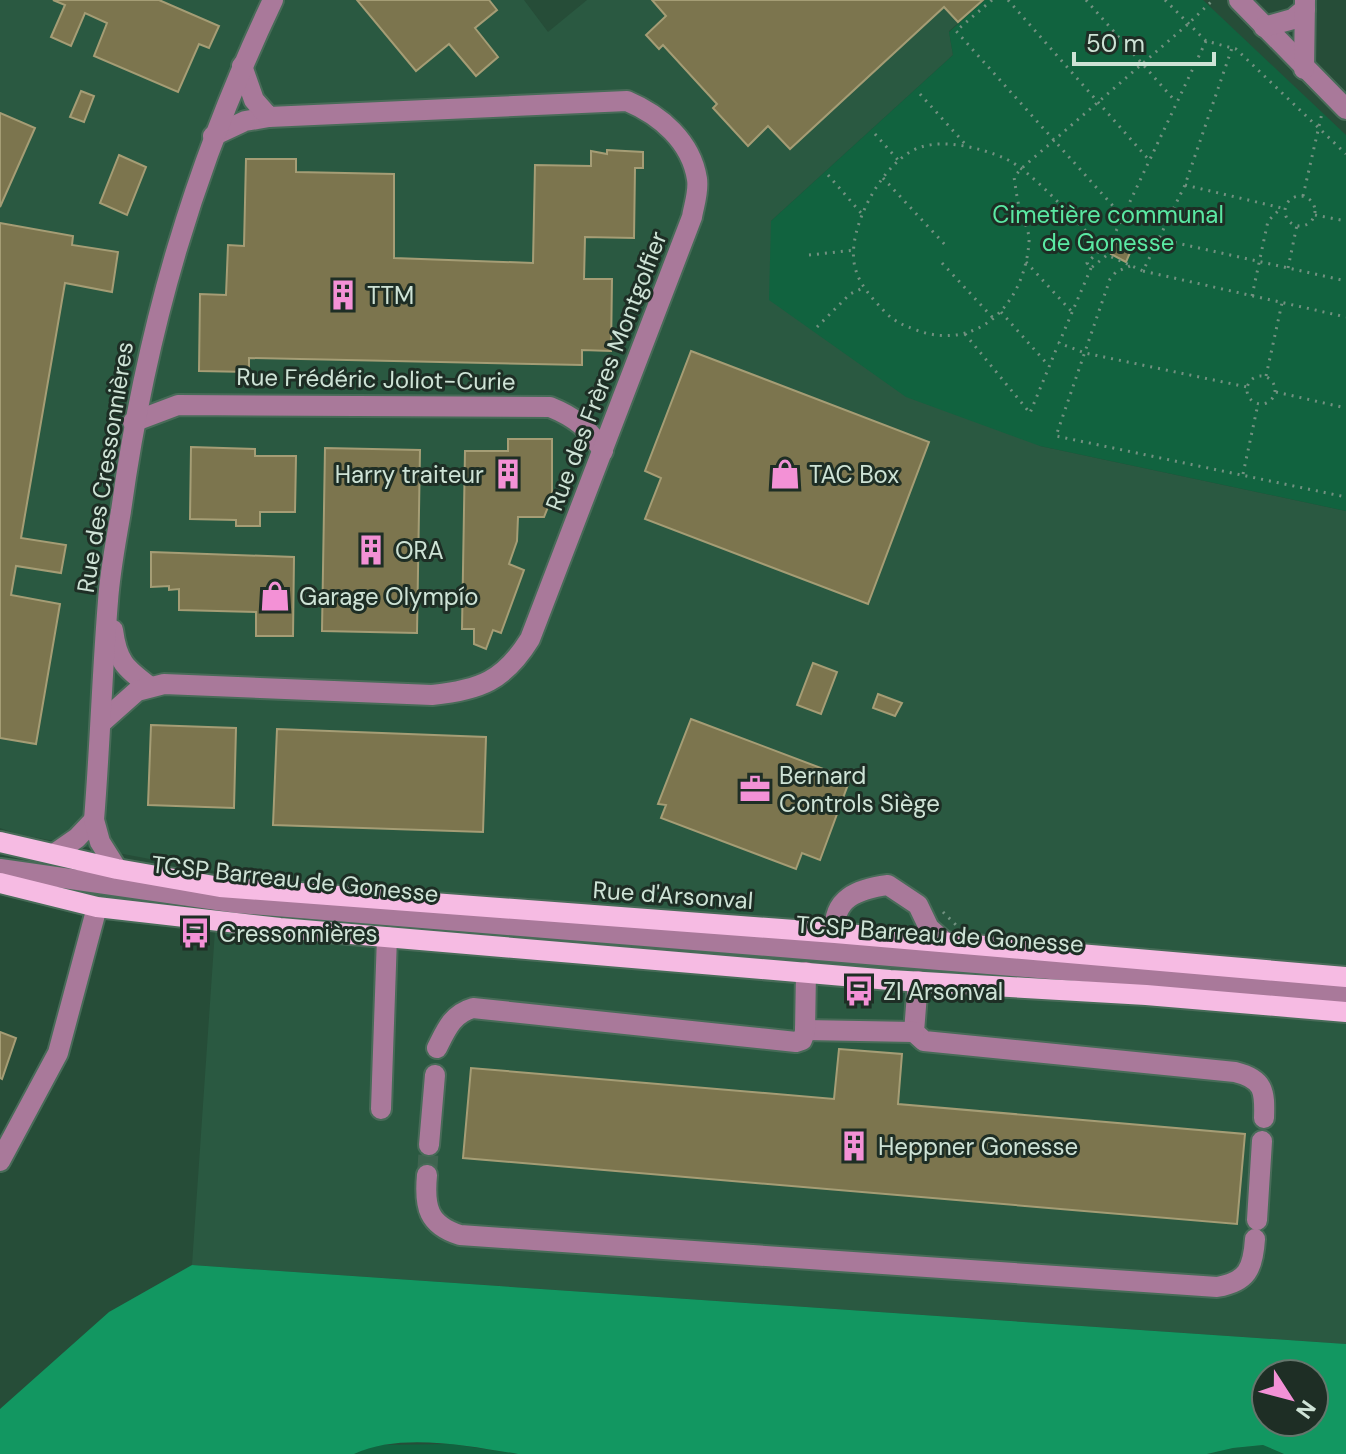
<svg xmlns="http://www.w3.org/2000/svg" width="1346" height="1454" viewBox="0 0 1346 1454" font-family="'DM Sans',sans-serif">
  <style>
    .built { fill: #2a5941 }
    .green { fill: #11633f }
    .forest { fill: #129761; fill-rule: evenodd }
    .building { fill: #7c754e; stroke: #a59d75; stroke-width: 2 }
    .lines { fill: none; stroke-linecap: round; stroke-linejoin: round }
    .minor-tunnel { stroke: #3f6450; stroke-width: 20; stroke-dasharray: 20 10; stroke-linecap: butt }
    .minor-casing { stroke: #486b58; stroke-width: 24 }
    .major-casing { stroke: #486b58; stroke-width: 24 }
    .path { stroke: #729180; stroke-width: 3; stroke-dasharray: 2 6; stroke-linecap: butt }
    .minor { stroke: #a9799a; stroke-width: 20 }
    .major { stroke: #f6bbe3; stroke-width: 20 }
    .labels { text-anchor: middle; dominant-baseline: central; stroke-width: 6; stroke-linejoin: round; paint-order: stroke }
    .park-label { font-size: 24px; fill: #5ae9a3; stroke: #1e2e25 }
    .poi-label { font-size: 24px; fill: #cee3d6; stroke: #1e2e25; text-anchor: start }
    .street-label { font-size: 24px; fill: #cee3d6; stroke: #1e2e25 }
  </style>
  <rect width="100%" height="100%" fill="#264d38"/>
  <path class="built" d="M0 0H524L548 32 587 0H985L949 31 953 55 771 221 1040 446 1346 511V1344L192 1265 219 872 17 834 0 828Z"/>
  <g class="green">
    <path d="M985 0H1203L1346 135V511L1040 446 906 397 769 300 771 221 953 55 949 32Z"/>
    <path d="M451 1444 518 1454H354L374 1445Z"/>
    <path d="M1263 1445 1284 1454H1207L1233 1448Z"/>
  </g>
  <path class="forest" d="M192 1265 1346 1344V1454H1284L1263 1445 1233 1448 1207 1454H518C468 1446 401 1432 354 1454H0V1409L109 1312ZM1266 1374H1314V1422H1266Z"/>
  <g class="building">
    <path d="M53 0H159L219 26 209 48 199 44 178 92 94 56 107 23 85 13 71 46 51 37 65 5Z"/>
    <path d="M357 0H489L497 10 475 28 498 57 476 76 449 44 416 71Z"/>
    <path d="M652 0H983L958 22 944 7 790 149 768 126 748 146 713 108 717 104 663 45 659 49 646 35 666 16Z"/>
    <path d="M81 91 94 96 84 122 70 117Z"/>
    <path d="M0 113 35 128 0 207Z"/>
    <path d="M607 150 643 152V168H635L634 238 585 237 584 279H612L611 351 582 350V365L249 358V372L199 371 200 294 226 295 228 245 244 246 246 159H296V172L394 174V258L533 263 535 165 591 166V151L607 154Z"/>
    <path d="M119 155 146 167 127 215 100 203Z"/>
    <path d="M0 223 73 236 72 245 118 252 112 292 65 283 21 538 66 545 61 573 16 566 11 595 60 604 36 744 0 738Z"/>
    <path d="M1117 241 1132 248 1126 262 1111 254Z"/>
    <path d="M691 351 929 442 868 604 645 519 661 478 645 471Z"/>
    <path d="M508 439H552V497L544 517H518L517 541 509 564 524 570 501 633 493 630 486 649 474 644V629H462L465 451H508Z"/>
    <path d="M191 447 255 449V456H296L295 512H260V526H236V520L190 519Z"/>
    <path d="M325 448 420 450 417 633 322 631Z"/>
    <path d="M151 552 294 557 293 636H256V612L179 610V589L169 590V586L151 587Z"/>
    <path d="M813 663 837 672 821 714 797 705Z"/>
    <path d="M878 694 902 703 895 716 873 708Z"/>
    <path d="M691 719 850 779 820 860 802 853 796 869 661 818 666 805 658 804Z"/>
    <path d="M151 725 236 728 234 808 148 805Z"/>
    <path d="M277 729 486 737 483 832 273 825Z"/>
    <path d="M0 1032 16 1038 2 1079 0 1078Z"/>
    <path d="M839 1049 902 1054 898 1104 1245 1134 1237 1224 463 1158 471 1068 834 1099Z"/>
  </g>
  <g class="lines">
    <path class="minor-tunnel" d="M427 1175 429 1145"/>
    <g class="minor-casing">
      <g id="minor">
        <path d="M1239 0 1346 109"/>
        <path d="M1264 27 1293 19 1305 9"/>
        <path d="M1304 69 1305 0"/>
        <path d="M213 136 245 121 269 117"/>
        <path d="M133 422 178 405 550 407C575 417 588 428 603 451"/>
        <path d="M113 630C117 661 125 668 149 686"/>
        <path d="M101 723 137 691 164 684 432 695C480 690 504 681 530 639L692 217C694 205 699 191 697 179 691 141 660 115 627 101L269 117 254 100 242 66"/>
        <path d="M54 854 77 838 94 820"/>
        <path d="M0 869 238 903 1346 993"/>
        <path d="M117 869 100 842 94 820C100 747 102 674 108 601 110 571 116 541 121 511 146 329 194 166 273 0"/>
        <path d="M835 933C832 898 858 889 888 885L918 905 929 928 947 944"/>
        <path d="M918 981 914 1032 924 1041 1235 1072C1264 1079 1265 1091 1264 1118"/>
        <path d="M805 1030 914 1032"/>
        <path d="M437 1048C446 1030 452 1014 473 1008L796 1042 802 1040 805 1032 806 972"/>
        <path d="M381 1109 387 937"/>
        <path d="M429 1145 435 1075"/>
        <path d="M0 1161 58 1053 97 907"/>
        <path d="M427 1175C424 1207 428 1225 460 1235L1217 1287C1247 1282 1253 1269 1255 1239"/>
        <path d="M1257 1220 1262 1141"/>
      </g>
    </g>
    <g class="major-casing">
      <g id="major">
        <path d="M0 842 117 869 220 887 835 933 1346 977"/>
        <path d="M0 883 97 907 280 928 890 980 1146 995 1346 1012"/>
      </g>
    </g>
    <g class="path">
      <path d="M992 0 956 31 1122 216"/>
      <path d="M1008 0 1149 160"/>
      <path d="M1086 0 1176 102"/>
      <path d="M1165 0 1206 41 1236 49 1346 154"/>
      <path d="M1206 41 1108 248H1102L1087 263 1091 268 1107 255 1143 271 1185 185 1232 48"/>
      <path d="M920 94 966 145"/>
      <path d="M875 134 899 161"/>
      <path d="M828 175 862 214"/>
      <path d="M883 178 948 248"/>
      <path d="M1185 185 1286 209"/>
      <path d="M1303 196 1322 113"/>
      <circle cx="1300" cy="211" r="15"/>
      <path d="M1315 215 1346 221"/>
      <path d="M1159 239 1346 281"/>
      <path d="M1102 248C1079 225 1032 170 1004 158 981 148 945 139 921 147 884 158 845 230 855 267 859 285 873 299 885 312 895 322 903 325 916 330 979 353 1025 302 1029 242 1030 232 1024 222 1021 213 1017 201 1016 189 1014 177L1022 168 1187 25 1213 0"/>
      <path d="M809 255 855 250"/>
      <path d="M1026 262 1072 312"/>
      <path d="M942 263 994 319"/>
      <path d="M1130 266 1116 272 1110 279 1056 436 1346 497"/>
      <path d="M1091 268 1059 343 1085 353 1247 387"/>
      <path d="M1288 268 1297 225"/>
      <path d="M1143 271 1346 317"/>
      <path d="M1252 296 1268 221 1281 208"/>
      <path d="M1001 312 1049 366"/>
      <path d="M817 327 850 294 865 287"/>
      <path d="M965 334 1030 413 1058 345"/>
      <path d="M1266 376 1282 303"/>
      <circle cx="1261" cy="390" r="14"/>
      <path d="M1276 392 1346 408"/>
      <path d="M1243 474 1258 404"/>
      <path d="M943 912 957 926"/>
    </g>
    <use href="#minor" class="minor"/>
    <use href="#major" class="major"/>
  </g>
  <defs>
    <g id="building-bare" transform="scale(2.4)"><path d="M-4-6H4V6H1V3H-1V6H-4ZM-2.5-4.3h1.7v1.8h-1.7ZM.8-4.3h1.7v1.8H.8ZM-2.5-1h1.7V.8h-1.7ZM.8-1h1.7V.8H.8Z" fill="#f391d6" stroke="#1e2e25" stroke-width="2.5" paint-order="stroke"/></g>
    <g id="shop-bare" transform="scale(2.4)"><path d="M-5-2.5h2.3a2.7 3.5 0 0 1 5.4 0H5L5.5 6h-11ZM-1.5-2.5h3a1.5 2.3 0 0 0-3 0Z" fill="#f391d6" stroke="#1e2e25" stroke-width="2.5" paint-order="stroke"/></g>
    <g id="office-bare" transform="scale(2.4)"><path d="M-6-3h4V-5.5h4V-3h4V5H-6ZM-1-4.5V-3h2v-1.5ZM-6 0V1H6V0Z" fill="#f391d6" stroke="#1e2e25" stroke-width="2.5" paint-order="stroke"/></g>
    <g id="bus-bare" transform="scale(2.4)"><path d="M-5-6H5V4H4V6H2V4H-2V6H-4V4H-5ZM-3.5-4V0h7V-4ZM-3.5 1.2v1.5H-2V1.2ZM2 1.2v1.5H3.5V1.2Z" fill="#f391d6" stroke="#1e2e25" stroke-width="2.5" paint-order="stroke"/></g>
  </defs>
  <g fill-rule="evenodd">
    <use href="#building-bare" x="343" y="295"/>
    <use href="#building-bare" x="508" y="474"/>
    <use href="#shop-bare" x="785" y="474"/>
    <use href="#building-bare" x="371" y="550"/>
    <use href="#shop-bare" x="275" y="596"/>
    <use href="#office-bare" x="755" y="789"/>
    <use href="#bus-bare" x="195" y="933"/>
    <use href="#bus-bare" x="859" y="991"/>
    <use href="#building-bare" x="854" y="1146"/>
  </g>
  <g class="labels">
    <g class="park-label">
      <text x="1108" y="214">Cimetière communal<tspan x="1108" dy="28">de Gonesse</tspan></text>
    </g>
    <g class="poi-label">
      <text x="367" y="295">TTM</text>
      <text x="484" y="474" text-anchor="end">Harry traiteur</text>
      <text x="809" y="474">TAC Box</text>
      <text x="395" y="550">ORA</text>
      <text x="299" y="596">Garage Olympío</text>
      <text x="779" y="775">Bernard<tspan x="779" dy="28">Controls Siège</tspan></text>
      <text x="219" y="933">Cressonnières</text>
      <text x="883" y="991">ZI Arsonval</text>
      <text x="878" y="1146">Heppner Gonesse</text>
    </g>
    <g class="street-label">
      <text transform="translate(606 371) rotate(-69)">Rue des Frères Montgolfier</text>
      <text transform="translate(376 379) rotate(1)">Rue Frédéric Joliot-Curie</text>
      <text transform="translate(105 467) rotate(-81)">Rue des Cressonnières</text>
      <text transform="translate(295 879) rotate(6)">TCSP Barreau de Gonesse</text>
      <text transform="translate(673 895) rotate(4)">Rue d'Arsonval</text>
      <text transform="translate(940 934) rotate(4)">TCSP Barreau de Gonesse</text>
    </g>
  </g>
  <g transform="translate(1290 1398) rotate(126)"><circle r="38" fill="#1e2e25" stroke="#64766c" stroke-width="2"/>
  <path d="M0-6L14 30L0 20L-14 30Z" fill="#f391d6"/>
  <text y="-12" font-size="22" font-weight="bold" text-anchor="middle" fill="#cee3d6">N</text>
  </g>
  <path d="M1074 52v12h140v-12" fill="none" stroke="#cee3d6" stroke-width="4"/>
  <text x="1086" y="52" font-size="24" fill="#cee3d6" stroke="#1e2e25" stroke-width="6" paint-order="stroke">50 m</text>
</svg>
